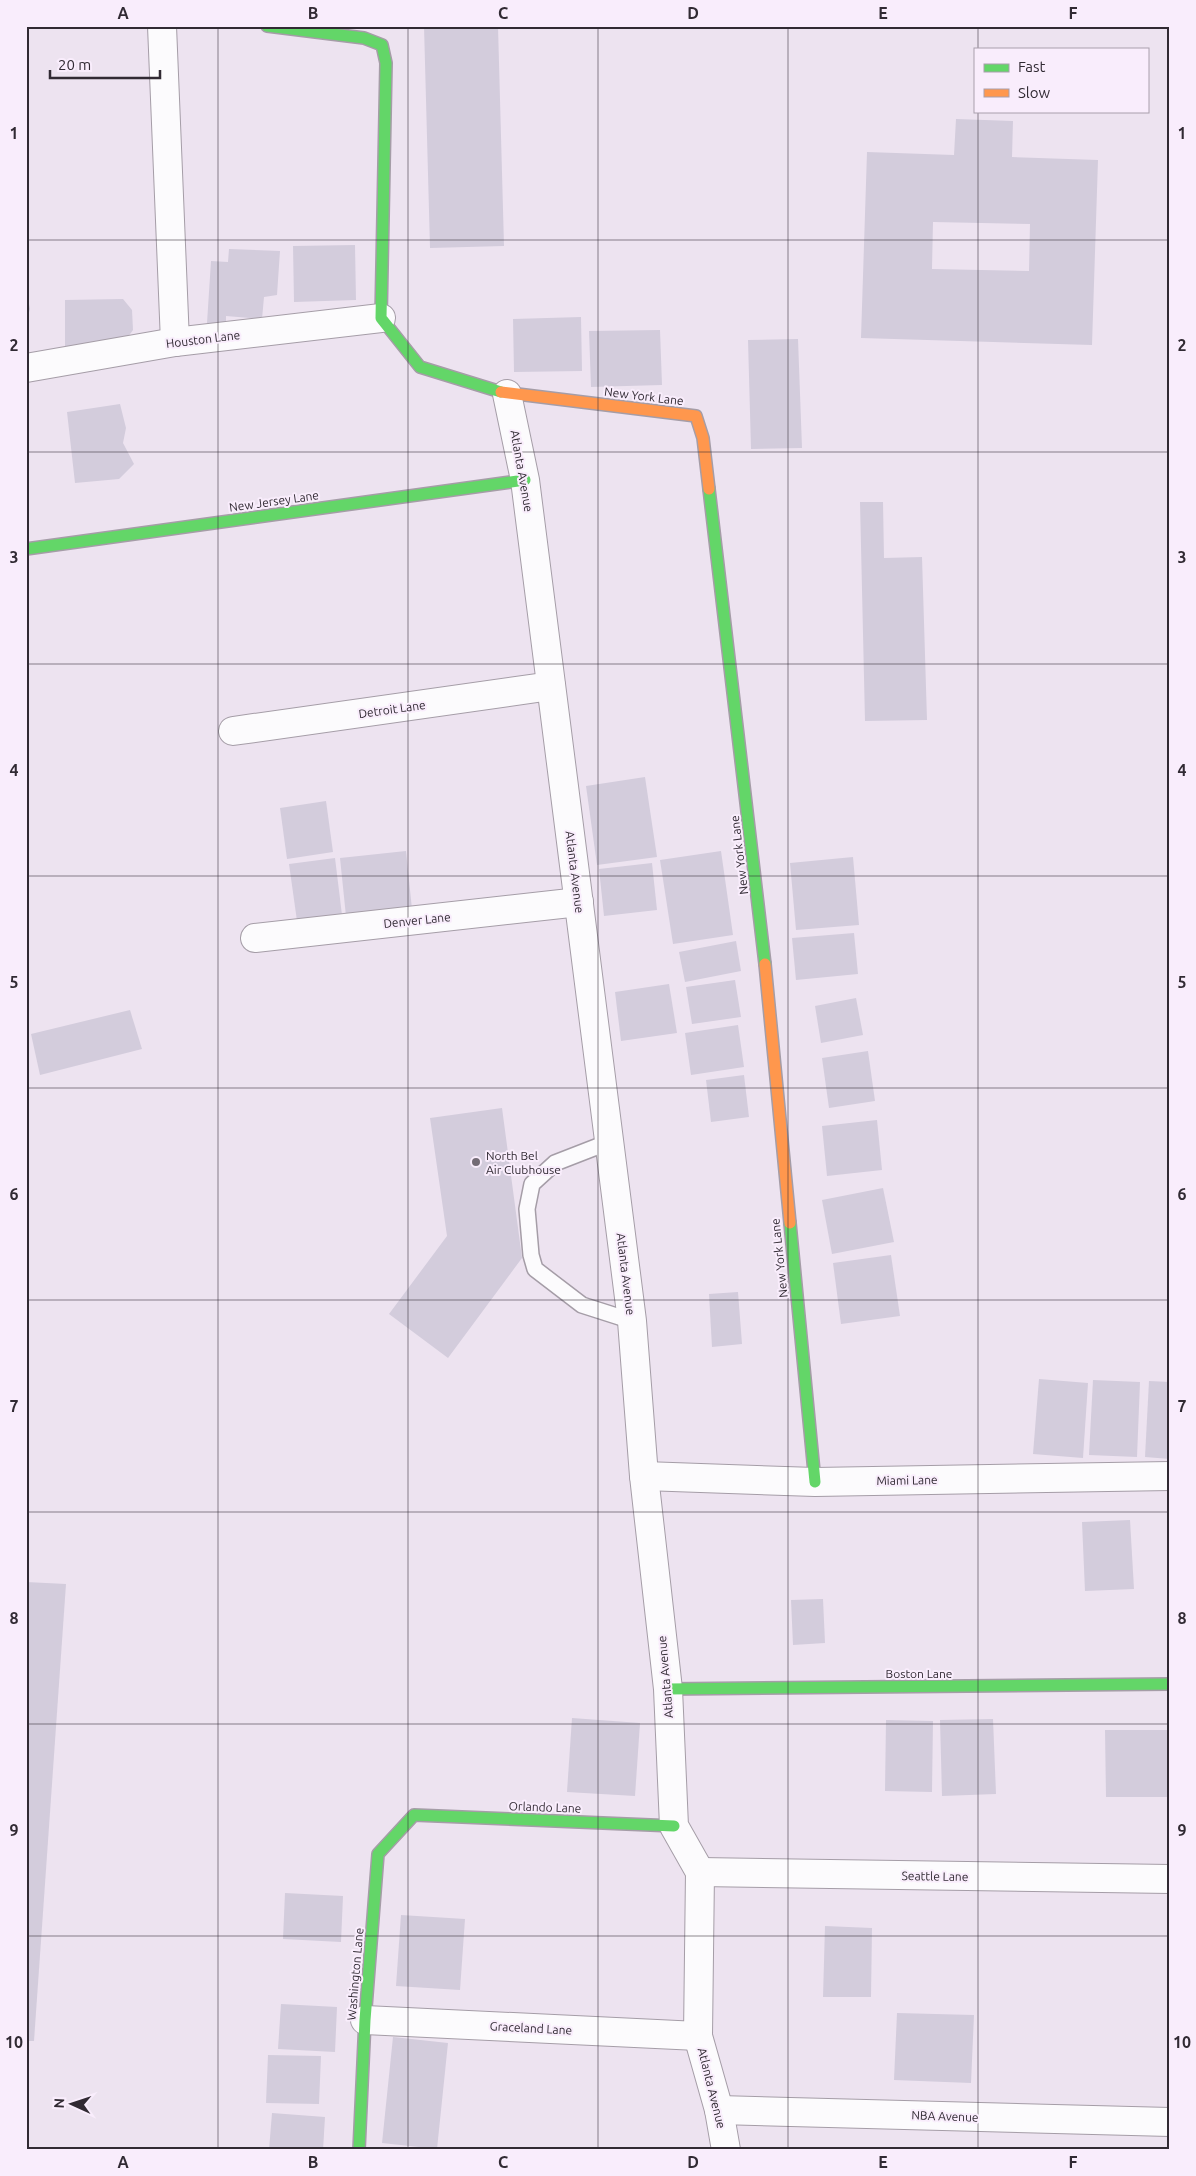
<svg xmlns="http://www.w3.org/2000/svg" width="1196" height="2176" viewBox="0 0 1196 2176" font-family="Ubuntu,sans-serif">
  <style>
    .building { fill: #d3ccdc; fill-rule: evenodd }
    .lines { fill: none; stroke-linecap: round; stroke-linejoin: round }
    .lane-casing { stroke: #a59da7; stroke-width: 18 }
    .street-casing { stroke: #a59da7; stroke-width: 30 }
    .fast-casing { stroke: #a59da7; stroke-width: 14 }
    .slow-casing { stroke: #a59da7; stroke-width: 14 }
    .lane { stroke: #fcfbfd; stroke-width: 15 }
    .street { stroke: #fcfbfd; stroke-width: 28 }
    .fast { stroke: #63d668; stroke-width: 11 }
    .slow { stroke: #ff974d; stroke-width: 11 }
    .grid { fill: none; stroke: #312a33; stroke-width: 1; stroke-opacity: 0.55 }
    .poi-dot { fill: #736b75; stroke: #f9edfc; stroke-width: 2 }
    .labels { text-anchor: middle; dominant-baseline: central; stroke-width: 4; stroke-linejoin: round; paint-order: stroke }
    .street-label { font-size: 12px; fill: #312a33; stroke: #f9edfc }
    .poi-label { font-size: 12px; fill: #312a33; stroke: #f9edfc; text-anchor: start }
    .neatline { fill: none; stroke: #312a33; stroke-width: 2 }
    .grid-label { font-size: 16px; text-anchor: middle; font-weight: bold; fill: #312a33 }
  </style>
  <rect width="100%" height="100%" fill="#ede3f0"/>
  <g class="building">
    <path d="M424 26H498L504 246 430 248Z"/>
    <path d="M956 119 1013 121 1012 157 1098 160 1092 345 861 338 867 152 954 155ZM933 222 1030 224 1029 271 932 269Z"/>
    <path d="M355 245 356 300 294 302 293 246Z"/>
    <path d="M229 249 280 251 277 295 264 297 262 319 226 316V325L207 323 211 261 228 262Z"/>
    <path d="M26 290 30 309 27 319H26Z"/>
    <path d="M123 299 132 310 133 330 122 345 65 346V300Z"/>
    <path d="M581 317 582 371 514 372 513 319Z"/>
    <path d="M660 330 662 385 591 387 589 331Z"/>
    <path d="M798 339 802 448 751 449 748 340Z"/>
    <path d="M120 404 126 428 123 443 134 464 119 479 75 483 67 412Z"/>
    <path d="M860 502H883L884 558 922 557 927 720 865 721Z"/>
    <path d="M645 777 657 857 597 865 586 786Z"/>
    <path d="M326 801 333 852 287 859 280 808Z"/>
    <path d="M406 851 413 919 347 926 340 858Z"/>
    <path d="M721 851 733 935 673 944 660 860Z"/>
    <path d="M853 857 859 925 796 930 790 863Z"/>
    <path d="M335 858 342 915 297 921 289 864Z"/>
    <path d="M652 863 657 910 604 916 599 869Z"/>
    <path d="M854 933 858 974 796 980 792 938Z"/>
    <path d="M736 941 741 971 685 982 679 952Z"/>
    <path d="M735 980 741 1017 692 1024 686 987Z"/>
    <path d="M669 984 677 1033 621 1041 615 992Z"/>
    <path d="M856 998 863 1035 821 1043 815 1006Z"/>
    <path d="M130 1010 142 1049 40 1075 31 1034Z"/>
    <path d="M738 1025 744 1067 691 1075 685 1033Z"/>
    <path d="M868 1051 875 1101 829 1108 822 1058Z"/>
    <path d="M744 1075 749 1117 711 1122 706 1080Z"/>
    <path d="M502 1108 522 1258 448 1358 389 1314 447 1236 430 1118Z"/>
    <path d="M877 1120 882 1170 827 1176 822 1126Z"/>
    <path d="M883 1188 894 1242 832 1254 822 1200Z"/>
    <path d="M891 1255 900 1316 841 1324 833 1263Z"/>
    <path d="M738 1292 742 1344 712 1347 709 1294Z"/>
    <path d="M1039 1379 1088 1383 1083 1458 1033 1454Z"/>
    <path d="M1093 1380 1140 1382 1137 1457 1089 1455Z"/>
    <path d="M1149 1381 1170 1382V1459L1145 1457Z"/>
    <path d="M1130 1520 1134 1589 1085 1591 1082 1522Z"/>
    <path d="M26 1582 66 1584 34 2041H26Z"/>
    <path d="M823 1599 825 1643 793 1645 791 1600Z"/>
    <path d="M572 1718 640 1723 635 1796 567 1792Z"/>
    <path d="M993 1719 996 1794 942 1796 940 1720Z"/>
    <path d="M886 1720 933 1721 932 1792 885 1791Z"/>
    <path d="M1105 1730H1170V1797H1106Z"/>
    <path d="M285 1893 343 1896 341 1942 283 1939Z"/>
    <path d="M401 1915 465 1919 460 1990 396 1986Z"/>
    <path d="M825 1926 872 1928 871 1997H823Z"/>
    <path d="M281 2004 337 2007 335 2052 278 2049Z"/>
    <path d="M897 2013 974 2015 971 2083 894 2080Z"/>
    <path d="M393 2037 448 2043 437 2149 382 2143Z"/>
    <path d="M268 2055 321 2056 319 2104 266 2103Z"/>
    <path d="M272 2113 325 2117 323 2150H269Z"/>
  </g>
  <g class="lines">
    <g class="lane-casing">
      <path id="lane" d="M609 1142 555 1163 532 1184 527 1209 531 1255 535 1269 582 1305 632 1321"/>
    </g>
    <g class="street-casing">
      <g id="street">
        <path d="M162 26 175 342"/>
        <path d="M26 368 175 342 381 318"/>
        <path d="M507 394 525 480 632 1321 644 1476 668 1689 674 1826 700 1872 698 2036 719 2110 726 2150"/>
        <path d="M233 731 551 686"/>
        <path d="M255 938 579 902"/>
        <path d="M644 1476 815 1482 1170 1476"/>
        <path d="M700 1872 1170 1879"/>
        <path d="M365 2020 698 2036"/>
        <path d="M719 2110 1170 2122"/>
      </g>
    </g>
    <g class="fast-casing">
      <g id="fast">
        <path d="M267 26 364 38 382 45 386 63 381 318 420 367 501 392"/>
        <path d="M709 489 765 964"/>
        <path d="M26 549 525 480"/>
        <path d="M790 1223 815 1482"/>
        <path d="M668 1689 1170 1684"/>
        <path d="M359 2150 365 2020 378 1854 414 1815 674 1826"/>
      </g>
    </g>
    <g class="slow-casing">
      <g id="slow">
        <path d="M501 392 696 416 703 438 709 489"/>
        <path d="M765 964 790 1223"/>
      </g>
    </g>
    <use href="#lane" class="lane"/>
    <use href="#street" class="street"/>
    <use href="#fast" class="fast"/>
    <use href="#slow" class="slow"/>
  </g>
  <path class="grid" d="M218 26V2150M408 26V2150M598 26V2150M788 26V2150M978 26V49M978 111V2150M26 240H1170M26 452H1170M26 664H1170M26 876H1170M26 1088H1170M26 1300H1170M26 1512H1170M26 1724H1170M26 1936H1170"/>
  <circle class="poi-dot" cx="476" cy="1162" r="5"/>
  <g class="labels">
    <g class="street-label">
      <text transform="translate(203 339) rotate(-7)">Houston Lane</text>
      <text transform="translate(644 396) rotate(7)">New York Lane</text>
      <text transform="translate(522 471) rotate(80)">Atlanta Avenue</text>
      <text transform="translate(274 501) rotate(-8)">New Jersey Lane</text>
      <text transform="translate(392 709) rotate(-8)">Detroit Lane</text>
      <text transform="translate(739 855) rotate(-97)">New York Lane</text>
      <text transform="translate(575 872) rotate(83)">Atlanta Avenue</text>
      <text transform="translate(417 920) rotate(-6)">Denver Lane</text>
      <text transform="translate(779 1258) rotate(-96)">New York Lane</text>
      <text transform="translate(626 1274) rotate(83)">Atlanta Avenue</text>
      <text transform="translate(907 1480) rotate(-1)">Miami Lane</text>
      <text x="919" y="1673">Boston Lane</text>
      <text transform="translate(665 1677) rotate(-95)">Atlanta Avenue</text>
      <text transform="translate(545 1807) rotate(2)">Orlando Lane</text>
      <text transform="translate(935 1876) rotate(1)">Seattle Lane</text>
      <text transform="translate(355 1974) rotate(-85)">Washington Lane</text>
      <text transform="translate(531 2028) rotate(3)">Graceland Lane</text>
      <text transform="translate(712 2088) rotate(76)">Atlanta Avenue</text>
      <text transform="translate(945 2116) rotate(2)">NBA Avenue</text>
    </g>
    <g class="poi-label">
      <text x="486" y="1155">North Bel<tspan x="486" dy="14">Air Clubhouse</tspan></text>
    </g>
  </g>
  <rect width="1196" height="2176" fill="none" stroke="#f9edfc" stroke-width="55"/>
  <rect x="974" y="48" width="175" height="65" fill="#f9edfc" stroke="#a99fac"/>
  <rect x="984" y="64" width="25" height="8" fill="#63d668" stroke="#a99fac"/>
  <text x="1018" y="72" font-size="15" fill="#312a33">Fast</text>
  <rect x="984" y="89" width="25" height="8" fill="#ff974d" stroke="#a99fac"/>
  <text x="1018" y="98" font-size="15" fill="#312a33">Slow</text>
  <g transform="translate(72 2104) rotate(273)" stroke="#f9edfc" stroke-width="4" paint-order="stroke">
  <path d="M0-4L9 19L0 12L-9 19Z" fill="#312a33"/>
  <text y="-8" font-size="14" font-weight="bold" text-anchor="middle" fill="#312a33">N</text>
  </g>
  <path d="M50 70v8h110v-8" fill="none" stroke="#312a33" stroke-width="2.5"/>
  <text x="58" y="70" font-size="15" fill="#312a33" stroke="#f9edfc" stroke-width="4" paint-order="stroke">20 m</text>
  <rect x="28" y="28" width="1140" height="2120" class="neatline"/>
  <g class="grid-label">
    <text x="123" y="19">A</text>
    <text x="313" y="19">B</text>
    <text x="503" y="19">C</text>
    <text x="693" y="19">D</text>
    <text x="883" y="19">E</text>
    <text x="1073" y="19">F</text>
    <text x="14" y="139">1</text>
    <text x="1182" y="139">1</text>
    <text x="14" y="351">2</text>
    <text x="1182" y="351">2</text>
    <text x="14" y="563">3</text>
    <text x="1182" y="563">3</text>
    <text x="14" y="776">4</text>
    <text x="1182" y="776">4</text>
    <text x="14" y="988">5</text>
    <text x="1182" y="988">5</text>
    <text x="14" y="1200">6</text>
    <text x="1182" y="1200">6</text>
    <text x="14" y="1412">7</text>
    <text x="1182" y="1412">7</text>
    <text x="14" y="1624">8</text>
    <text x="1182" y="1624">8</text>
    <text x="14" y="1836">9</text>
    <text x="1182" y="1836">9</text>
    <text x="14" y="2048">10</text>
    <text x="1182" y="2048">10</text>
    <text x="123" y="2168">A</text>
    <text x="313" y="2168">B</text>
    <text x="503" y="2168">C</text>
    <text x="693" y="2168">D</text>
    <text x="883" y="2168">E</text>
    <text x="1073" y="2168">F</text>
  </g>
</svg>
